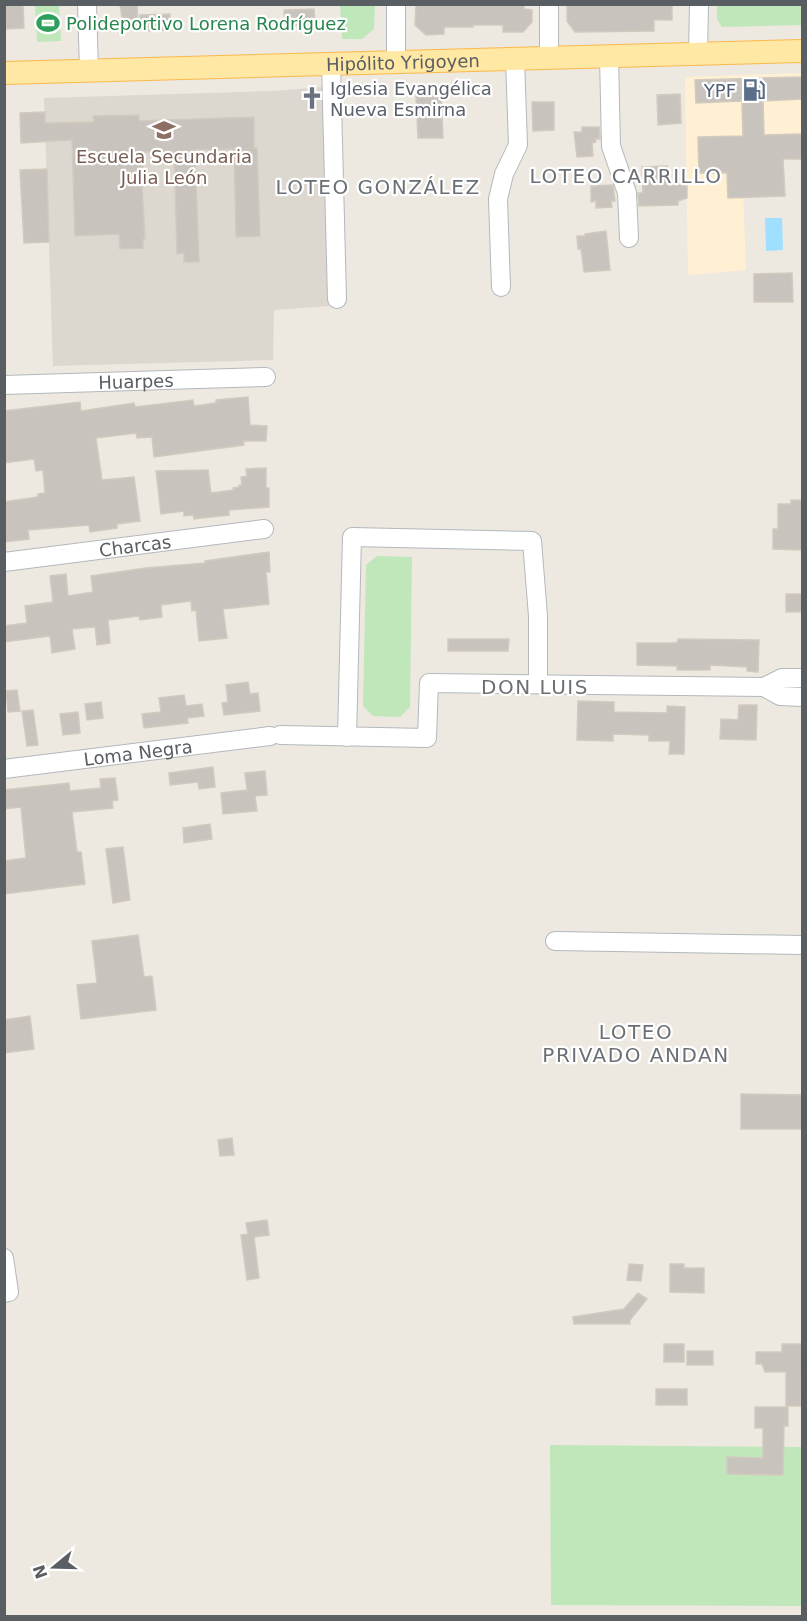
<svg xmlns="http://www.w3.org/2000/svg" width="807" height="1621" viewBox="0 0 807 1621" font-family="'DejaVu Sans',sans-serif">
  <style>
    .commercial { fill: #fff0d4 }
    .education { fill: #ddd8cf }
    .green { fill: #bfe7ba }
    .water { fill: #9fdfff }
    .building { fill: #c8c3bd; stroke: #d2cabe; stroke-width: 1.5 }
    .lines { fill: none; stroke-linecap: round; stroke-linejoin: round }
    .minor-casing { stroke: #b3b8bc; stroke-width: 20 }
    .major-casing { stroke: #fbb84c; stroke-width: 24 }
    .minor { stroke: #fff; stroke-width: 18 }
    .major { stroke: #ffe7a4; stroke-width: 22 }
    .labels { text-anchor: middle; dominant-baseline: central; stroke-width: 4.5; stroke-linejoin: round; paint-order: stroke }
    .leisure-label { font-size: 18px; fill: #27864d; stroke: #fff; text-anchor: start }
    .street-label { font-size: 18px; fill: #595e63; stroke: #fff }
    .worship-label { font-size: 18px; fill: #5b616d; stroke: #fff; text-anchor: start }
    .service-label { font-size: 18px; fill: #4e5e75; stroke: #fff; text-anchor: end }
    .education-label { font-size: 18px; fill: #785e54; stroke: #fff }
    .neighbourhood-label { font-size: 20px; letter-spacing: 1.5px; fill: #6a7075; stroke: #fff }
  </style>
  <rect width="100%" height="100%" fill="#ede9e0"/>
  <path class="commercial" d="M802 73V159L742 161 746 270 688 275 685 77Z"/>
  <path class="education" d="M322 87 329 306 274 310 273 360 53 366 44 98 274 91Z"/>
  <g class="green">
    <path d="M35 5H59L61 41 37 42Z"/>
    <path d="M340 5H375L374 29 362 39H342Z"/>
    <path d="M717 5H802V25L722 27 717 19Z"/>
    <path d="M377 556 412 557 410 707 400 717 373 716 363 706 366 565Z"/>
    <path d="M550 1445 802 1447V1606L551 1605Z"/>
  </g>
  <path class="water" d="M765 218H782L783 250 766 251Z"/>
  <g class="building">
    <path d="M4 4H23L24 28 5 29Z"/>
    <path d="M120 4H137L138 24 123 25Z"/>
    <path d="M524 4V9L532 10V22L523 32H503V25H473V27H444V34L426 35 415 25 416 5Z"/>
    <path d="M567 4 672 5V20H654V31L575 32 567 21Z"/>
    <path d="M314 9 315 23 285 27 284 10Z"/>
    <path d="M170 14V30L149 31V29H140V15Z"/>
    <path d="M802 77V99L763 101 764 135 802 134V159H783L785 196 728 198 727 173H699L698 137 743 136 742 101 696 103 695 80Z"/>
    <path d="M680 94 681 123 658 125 657 95Z"/>
    <path d="M441 95 443 138H418L416 96Z"/>
    <path d="M532 102H554V130L533 131Z"/>
    <path d="M45 112V123L94 122 93 116 139 115V121L254 117V148H257L260 236 236 237 234 149 195 150 199 262H184V253L177 254 174 151 142 152 143 168H141L145 239H143V248L120 249 119 234 75 236 72 140 21 143 20 113Z"/>
    <path d="M582 127H599L600 139H595L596 142 592 143 593 156 577 157 574 132H582Z"/>
    <path d="M667 166V185L687 184V198L678 201V205L639 206 638 193H643L642 167Z"/>
    <path d="M47 169 49 242 24 243 20 170Z"/>
    <path d="M613 185 615 201H611L612 207 596 208V201L591 202V186Z"/>
    <path d="M606 231 610 270 584 272 581 249H578L577 236H585V234Z"/>
    <path d="M792 273 793 302H754V274Z"/>
    <path d="M248 397 250 425 267 426 266 441H243L244 445 154 457 152 437 137 438 136 433 96 438 102 480 134 477 140 521 117 524V528L90 532 89 525 28 530 29 539 4 542V502L38 497V494L45 493 43 470 36 471 34 459 4 463V411L80 402 81 411 134 403 135 407 193 400 194 406 216 403V400Z"/>
    <path d="M266 468V488H269V507L229 510V515L194 519 193 515 184 516V511L161 514 156 471 208 470 211 493 234 490 233 488 239 487V485H242L241 477 247 476 246 469Z"/>
    <path d="M791 500H802V550L773 549V529H778V504H791Z"/>
    <path d="M269 552 270 572H266L269 604 223 609 227 638 199 641 196 610 192 611 191 601 161 605 162 617 140 620 139 616 108 620 110 643 97 645 95 627 72 629 75 649 52 653 50 636 4 642V626L27 623 25 606 53 602 50 576 66 574 68 596 93 592 91 576 146 568 205 563V561Z"/>
    <rect x="786" y="594" width="16" height="18"/>
    <path d="M448 639H509L508 651H448Z"/>
    <path d="M678 639 759 640 758 672 747 671V667L710 665V670H677V666L637 665V643H677Z"/>
    <path d="M248 682 250 694 258 693 260 711 224 715 222 703 228 702 226 685Z"/>
    <path d="M17 690 20 711 8 712 6 691Z"/>
    <path d="M184 695 186 706 202 704 204 716 187 718 188 723 144 728 142 714 161 712 159 698Z"/>
    <path d="M578 701 614 702V712L667 713V706L685 707 684 754H669L670 741H649V735L613 734V741L577 740Z"/>
    <path d="M101 702 103 718 87 720 85 704Z"/>
    <path d="M739 705H757L756 740 720 739 721 719 738 720Z"/>
    <path d="M33 710 38 745 27 746 22 711Z"/>
    <path d="M78 712 80 733 63 735 60 714Z"/>
    <path d="M213 767 215 787 199 789 198 782 170 785 169 773Z"/>
    <path d="M265 771 267 795 255 796 257 811 223 814 221 793 247 790 245 773Z"/>
    <path d="M115 778 118 800 112 801 113 808 72 812 77 852H81L85 884 4 894V861L26 858 21 807 4 809V790L69 783 70 791 101 788 100 779Z"/>
    <path d="M210 824 212 839 184 843 183 828Z"/>
    <path d="M123 847 130 900 113 903 106 849Z"/>
    <path d="M138 935 144 977 152 976 156 1010 81 1019 77 985 97 983 92 941Z"/>
    <path d="M30 1016 34 1049 4 1053V1020Z"/>
    <path d="M741 1094 802 1095V1129H741Z"/>
    <path d="M232 1138 234 1155 220 1156 218 1140Z"/>
    <path d="M267 1220 269 1235 254 1237 259 1278 247 1280 241 1235 248 1234 246 1223Z"/>
    <path d="M629 1264 643 1265 641 1281 627 1280Z"/>
    <path d="M670 1264H684V1268H704V1293L670 1292Z"/>
    <path d="M638 1293 647 1299 630 1320V1324H574L573 1317 624 1309Z"/>
    <rect x="664" y="1344" width="20" height="18"/>
    <path d="M782 1344H802L801 1406H786V1372H765L762 1364H756V1352H782Z"/>
    <rect x="687" y="1351" width="26" height="14"/>
    <rect x="656" y="1389" width="31" height="16"/>
    <path d="M755 1407H788V1426H784L783 1475 727 1474V1457L763 1458V1428H755Z"/>
  </g>
  <g class="lines">
    <g class="minor-casing">
      <g id="minor">
        <path d="M87 4 89 71"/>
        <path d="M549 4V58"/>
        <path d="M698 54 699 4"/>
        <path d="M609 57 611 146 627 193 629 238"/>
        <path d="M396 62V4"/>
        <path d="M331 64 337 299"/>
        <path d="M501 287 498 199 504 174 518 145 515 59"/>
        <path id="s1" d="M4 385 266 377"/>
        <path id="s2" d="M4 562 264 529"/>
        <path d="M764 687 780 696 802 697"/>
        <path d="M280 735 427 738 429 683 764 687 782 678H802"/>
        <path d="M347 737 352 537 532 541 538 616V684"/>
        <path id="s3" d="M4 769 270 736"/>
        <path d="M555 941 802 945"/>
        <path d="M4 1258 9 1292 4 1293"/>
      </g>
    </g>
    <g class="major-casing">
      <g id="major">
        <path id="s4" d="M4 73 802 51"/>
      </g>
    </g>
    <use href="#minor" class="minor"/>
    <use href="#major" class="major"/>
  </g>
  <defs>
    <g id="stadium-bare" transform="scale(1.8)"><path d="M0-5a6.5 5 0 1 0 0 10a6.5 5 0 1 0 0-10ZM-3.5-1.8h7v3.6h-7Z" fill="#2e9e5b" stroke="#fff" stroke-width="2.5" paint-order="stroke"/></g>
    <g id="fuel-bare" transform="scale(1.8)"><path d="M-5.5-6h7V0h2V4h1.3V-2.5L3-4.5l.8-.8L6-3V5H2.5V1h-1V6h-7ZM-4.2-4.7v3.2H.2V-4.7Z" fill="#5c6f8a" stroke="#fff" stroke-width="2.5" paint-order="stroke"/></g>
    <g id="church-bare" transform="scale(1.8)"><path d="M-1.2-6h2.4v3.5h3.3v2.4h-3.3V6h-2.4V-.1h-3.3v-2.4h3.3Z" fill="#6b7280" stroke="#fff" stroke-width="2.5" paint-order="stroke"/></g>
    <g id="school-bare" transform="scale(1.8)"><path d="M0-5L7-2L0 1L-7-2ZM-4 1L0 2.5L4 1V4Q0 6-4 4Z" fill="#8d6e63" stroke="#fff" stroke-width="2.5" paint-order="stroke"/></g>
  </defs>
  <g fill-rule="evenodd">
    <use href="#stadium-bare" x="48" y="23"/>
    <use href="#fuel-bare" x="754" y="90"/>
    <use href="#church-bare" x="312" y="98"/>
    <use href="#school-bare" x="164" y="130"/>
  </g>
  <g class="labels">
    <g class="leisure-label">
      <text x="66" y="23">Polideportivo Lorena Rodríguez</text>
    </g>
    <g class="street-label">
      <text stroke="none"><textPath href="#s4" startOffset="399">Hipólito Yrigoyen</textPath></text>
      <text stroke="none"><textPath href="#s1" startOffset="132">Huarpes</textPath></text>
      <text stroke="none"><textPath href="#s2" startOffset="132">Charcas</textPath></text>
      <text stroke="none"><textPath href="#s3" startOffset="135">Loma Negra</textPath></text>
    </g>
    <g class="worship-label">
      <text x="330" y="88">Iglesia Evangélica<tspan x="330" dy="21">Nueva Esmirna</tspan></text>
    </g>
    <g class="service-label">
      <text x="736" y="90">YPF</text>
    </g>
    <g class="education-label">
      <text x="164" y="156">Escuela Secundaria<tspan x="164" dy="21">Julia León</tspan></text>
    </g>
    <g class="neighbourhood-label">
      <text x="626" y="176">LOTEO CARRILLO</text>
      <text x="378" y="187">LOTEO GONZÁLEZ</text>
      <text x="535" y="687">DON LUIS</text>
      <text x="636" y="1032">LOTEO<tspan x="636" dy="23">PRIVADO ANDAN</tspan></text>
    </g>
  </g>
  <rect width="807" height="1621" fill="none" stroke="#595e63" stroke-width="12"/>
  <g transform="translate(54 1567) rotate(251)" stroke="#ffffff" stroke-width="4.5" paint-order="stroke">
  <path d="M0-4.5L10 22L0 15L-10 22Z" fill="#595e63"/>
  <text y="-9" font-size="16" font-weight="bold" text-anchor="middle" fill="#595e63">N</text>
  </g>
</svg>
